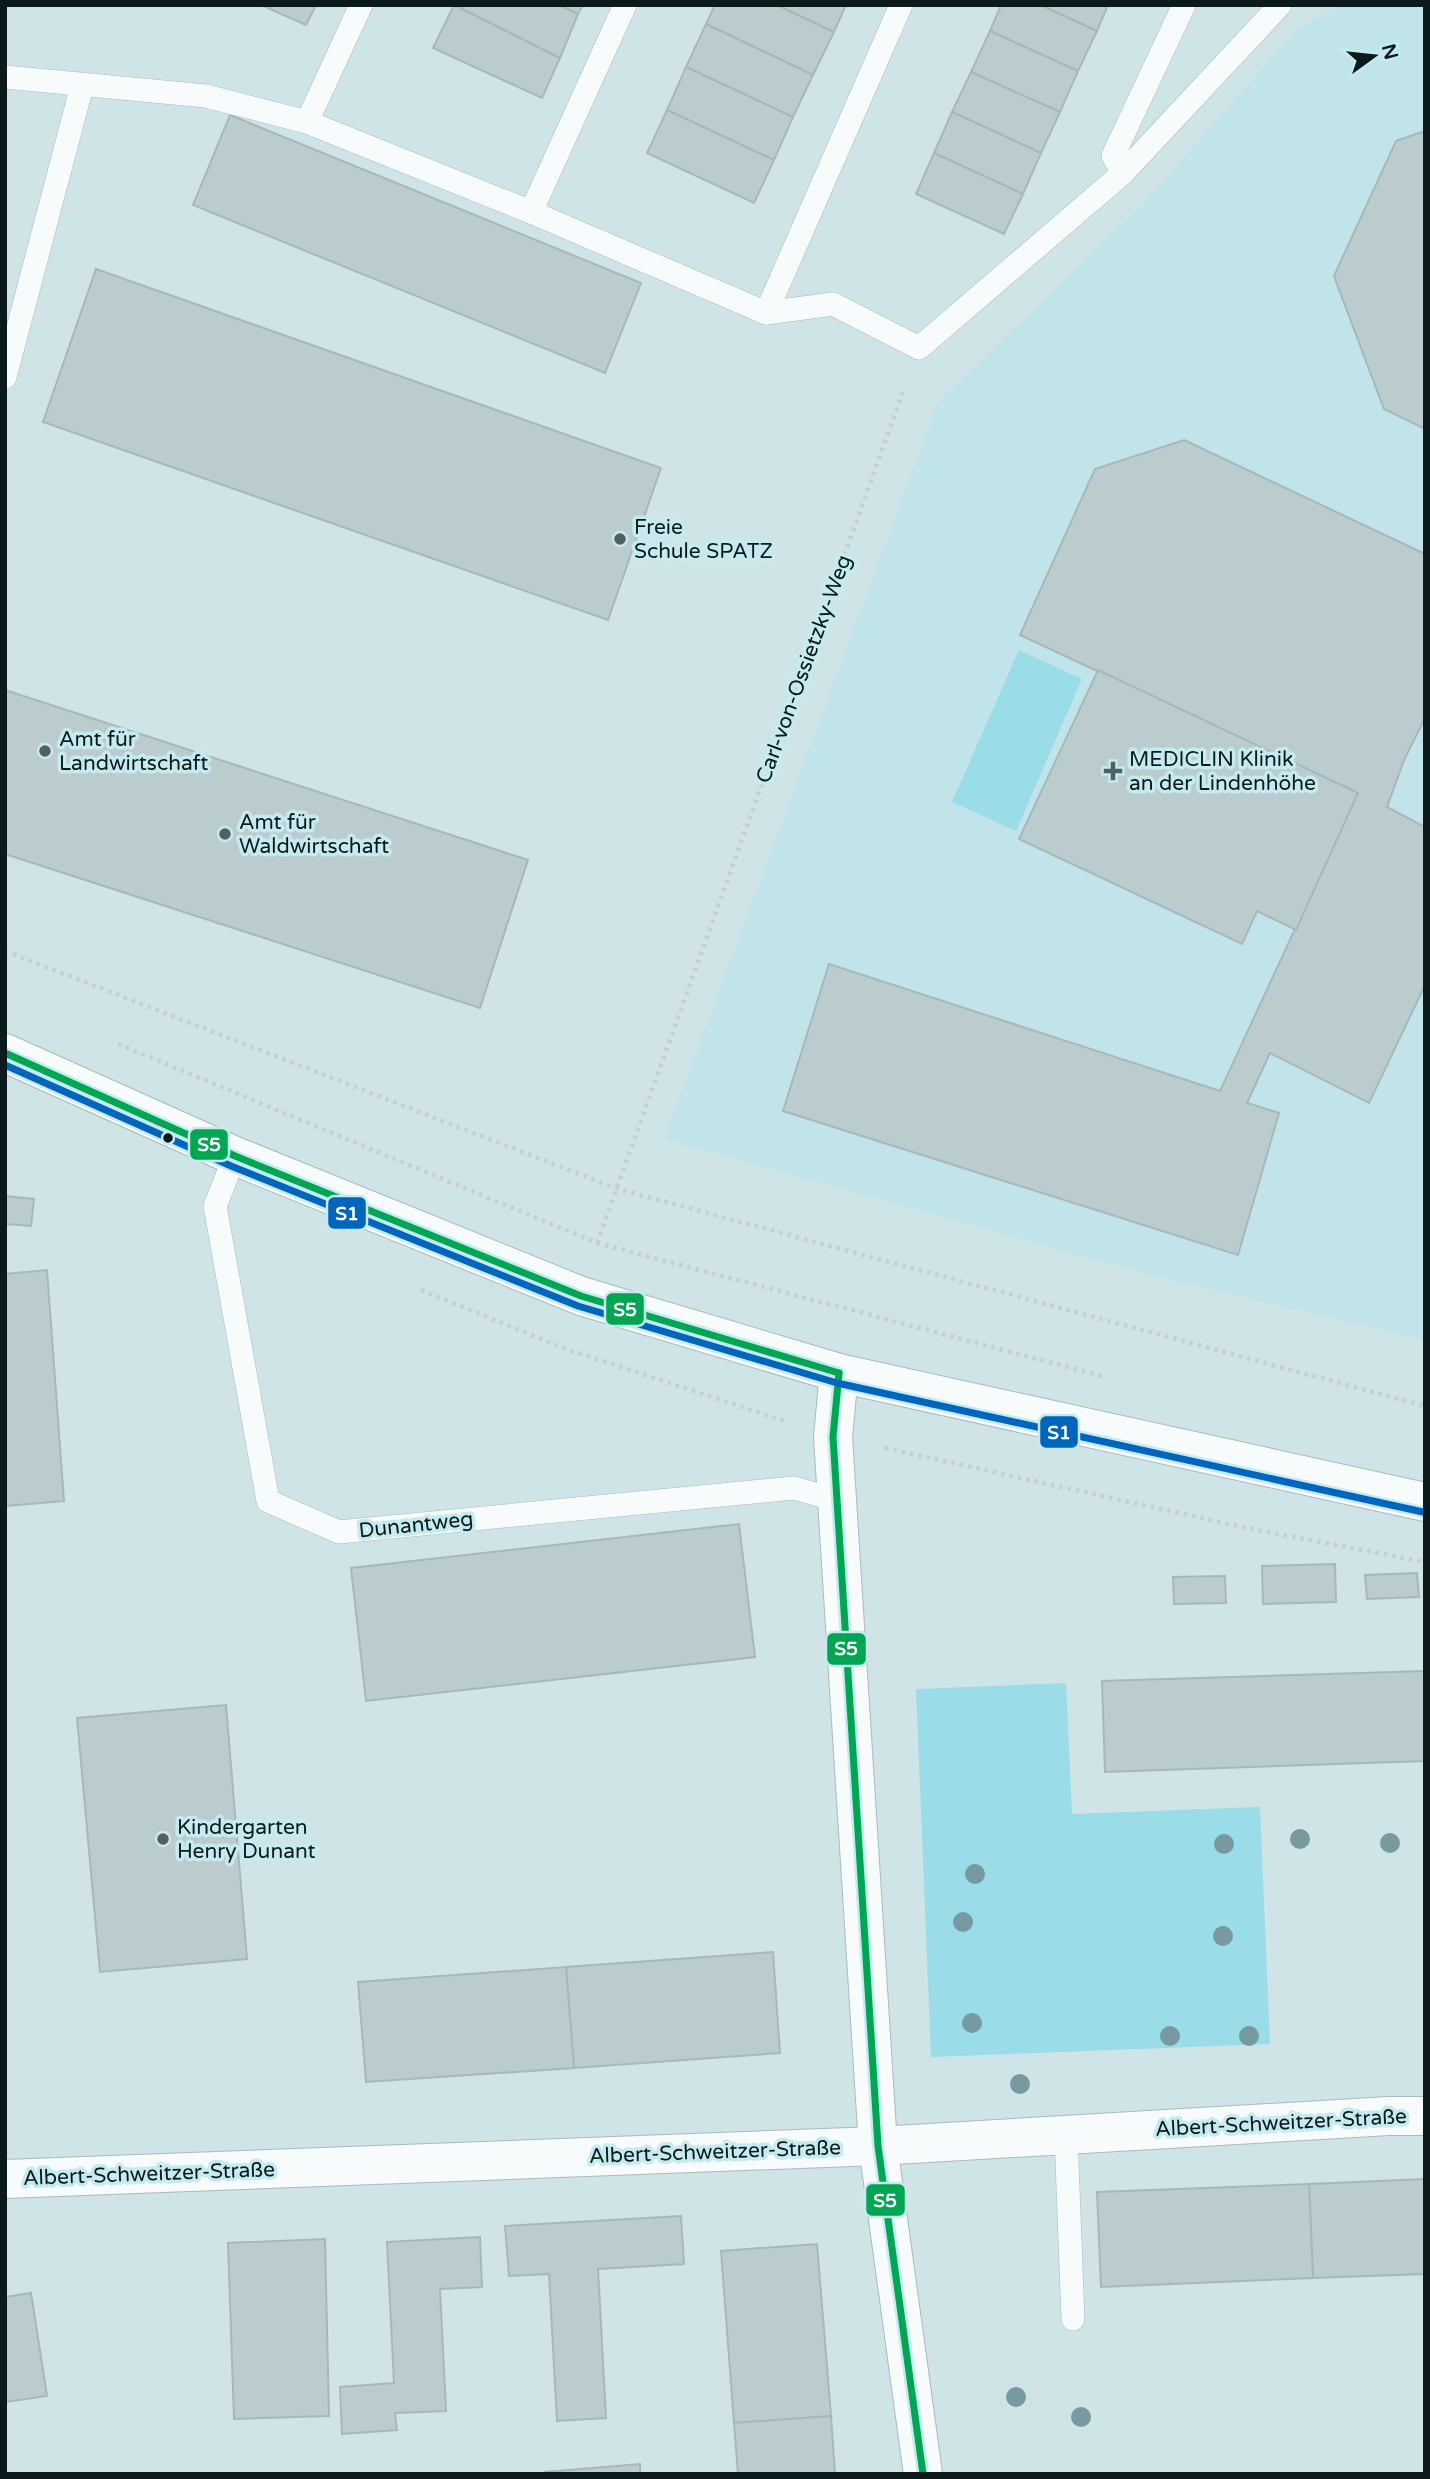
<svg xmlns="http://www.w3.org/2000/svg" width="1430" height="2479" viewBox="0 0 1430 2479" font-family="'Varela Round',sans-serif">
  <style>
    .built { fill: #c0e4ea }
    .green { fill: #9adce7 }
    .building { fill: #bbccce; stroke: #a8b8ba; stroke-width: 2 }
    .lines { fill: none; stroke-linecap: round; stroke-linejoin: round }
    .service-casing { stroke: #aababd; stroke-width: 24 }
    .minor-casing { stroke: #aababd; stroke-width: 40 }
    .tertiary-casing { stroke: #aababd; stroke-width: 40 }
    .path { stroke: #c8cfcf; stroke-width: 4.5; stroke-dasharray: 3.5 5; stroke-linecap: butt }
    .service { stroke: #f8fbfb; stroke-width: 23 }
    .minor { stroke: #f8fbfb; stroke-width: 38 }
    .tertiary { stroke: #f8fbfb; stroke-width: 38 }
    .bus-1-casing { stroke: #c5ebf1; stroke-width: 12 }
    .bus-2-casing { stroke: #c5ebf1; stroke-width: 12 }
    .bus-1 { stroke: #00a651; stroke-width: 7 }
    .bus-2 { stroke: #0065bd; stroke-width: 7 }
    .tree { fill: #769aa0 }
    .poi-dot { fill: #506163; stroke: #c5ebf1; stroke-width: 2.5 }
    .bus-dot { fill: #0c1a1c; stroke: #c5ebf1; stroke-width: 2.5 }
    .labels { text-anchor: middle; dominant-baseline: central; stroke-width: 7; stroke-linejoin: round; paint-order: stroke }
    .poi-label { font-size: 21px; fill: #0c1a1c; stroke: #c5ebf1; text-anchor: start }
    .street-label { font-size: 21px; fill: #0c1a1c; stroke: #c5ebf1 }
    .line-badge { stroke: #c5ebf1; stroke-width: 2.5 }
    .badge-label { font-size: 19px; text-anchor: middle; font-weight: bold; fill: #fff }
  </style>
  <rect width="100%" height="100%" fill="#cfe4e7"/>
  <path class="built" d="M1341 5H1425V1340L1154 1276 664 1139 938 402 1142 205 1298 28Z"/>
  <g class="green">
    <path d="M1019 650 1082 679 1016 831 952 802Z"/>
    <path d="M1066 1683 1072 1814 1260 1807 1270 2044 931 2057 916 1689Z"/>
  </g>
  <g class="building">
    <path d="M261 5H316L306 25Z"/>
    <path d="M454 5 560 58 542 98 433 48Z"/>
    <path d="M455 5H559L578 14 560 58Z"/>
    <path d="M559 5H583L578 14Z"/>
    <path d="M715 5H777L834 32 813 75 706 24Z"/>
    <path d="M777 5H846L834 32Z"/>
    <path d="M1001 5H1041L1097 31 1078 71 990 31Z"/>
    <path d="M1041 5H1108L1097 31Z"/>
    <path d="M706 24 813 75 793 117 686 67Z"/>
    <path d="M990 31 1078 71 1060 112 971 72Z"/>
    <path d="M686 67 793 117 774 160 667 110Z"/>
    <path d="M971 72 1060 112 1041 153 952 112Z"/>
    <path d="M667 110 774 160 754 203 647 153Z"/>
    <path d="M952 112 1041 153 1023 194 934 153Z"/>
    <path d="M230 115 641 283 605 373 193 205Z"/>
    <path d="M1425 131V429L1384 409 1334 276 1396 141Z"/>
    <path d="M934 153 1023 194 1004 234 916 194Z"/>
    <path d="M96 269 661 468 608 620 43 422Z"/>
    <path d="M1184 440 1425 554V718L1404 760 1387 807 1425 827V985L1369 1103 1270 1053 1247 1103 1279 1113 1238 1255 783 1111 829 964 1220 1091 1358 793 1020 635 1095 469Z"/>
    <path d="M1098 670 1358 793 1296 930 1257 911 1242 944 1019 839Z"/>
    <path d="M5 690 528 860 480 1008 5 854Z"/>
    <path d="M5 1196 34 1199 31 1226 5 1224Z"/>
    <path d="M47 1270 64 1501 6 1506 5 1274Z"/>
    <path d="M739 1524 755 1657 366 1701 351 1568Z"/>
    <path d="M1335 1564 1336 1602 1263 1604 1262 1566Z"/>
    <path d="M1417 1573 1419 1597 1367 1599 1365 1575Z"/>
    <path d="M1225 1576 1226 1603 1174 1604 1173 1577Z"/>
    <path d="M1425 1671V1761L1105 1772 1102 1681Z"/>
    <path d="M226 1705 247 1959 100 1972 77 1718Z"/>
    <path d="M773 1952 780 2053 574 2068 566 1967Z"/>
    <path d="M566 1967 574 2068 366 2082 358 1982Z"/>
    <path d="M1425 2179V2274L1313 2278 1309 2184Z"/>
    <path d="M1309 2184 1313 2278 1101 2287 1097 2192Z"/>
    <path d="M681 2216 684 2264 598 2269 606 2418 557 2421 549 2274 509 2276 505 2226Z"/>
    <path d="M480 2237 482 2287 440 2289 446 2411 395 2413 397 2430 342 2434 340 2387 394 2383 387 2242Z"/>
    <path d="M325 2239 329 2416 234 2419 228 2243Z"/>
    <path d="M817 2244 831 2416 734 2423 721 2251Z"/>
    <path d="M31 2293 47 2396 5 2402V2297Z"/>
    <path d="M831 2416 835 2474H738L734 2423Z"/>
    <path d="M640 2464V2474H545V2472Z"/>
  </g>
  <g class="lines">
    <g class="service-casing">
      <g id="service">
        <path d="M5 77 206 96 307 122 531 212 766 313 833 304 919 348 1123 173 1280 5"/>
        <path d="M307 122 361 5"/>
        <path d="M1123 173 1113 156 1184 5"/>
        <path d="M531 212 625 5"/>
        <path d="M766 313 901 5"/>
        <path d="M5 377 82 86"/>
        <path d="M235 1156 215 1206 268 1501 339 1532 794 1488 836 1500"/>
        <path d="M1066 2135 1073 2319"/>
      </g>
    </g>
    <g class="minor-casing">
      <g id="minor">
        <path d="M839 1373 833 1437 878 2146 923 2474"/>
        <path d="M5 2179 878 2146 1389 2116H1425"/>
      </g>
    </g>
    <g class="tertiary-casing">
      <path id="tertiary" d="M5 1053 235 1156 581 1296 839 1373 1425 1502"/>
    </g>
    <g class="path">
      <path d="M5 951 618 1189 1425 1406"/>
      <path d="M118 1044 597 1243 1102 1376"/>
      <path d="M597 1243 904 389"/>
      <path d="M421 1290 566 1349 785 1421"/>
      <path d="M885 1448 1247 1528 1425 1562"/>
    </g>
    <use href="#service" class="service"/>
    <use href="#minor" class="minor"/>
    <use href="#tertiary" class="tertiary"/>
    <g class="bus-1-casing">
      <g id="bus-1">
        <path d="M5 1053 235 1156 581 1296 839 1373"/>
        <path d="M839 1373 833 1437 878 2146 923 2474"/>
      </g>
    </g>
    <g class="bus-2-casing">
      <path id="bus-2" d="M5 1065 231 1166 578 1306 837 1383 1423 1512"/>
    </g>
    <use href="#bus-1" class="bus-1"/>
    <use href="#bus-2" class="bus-2"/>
  </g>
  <g class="tree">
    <circle cx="1300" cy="1839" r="10"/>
    <circle cx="1390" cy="1843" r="10"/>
    <circle cx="1224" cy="1844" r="10"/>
    <circle cx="975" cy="1874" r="10"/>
    <circle cx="963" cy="1922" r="10"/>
    <circle cx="1223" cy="1936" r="10"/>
    <circle cx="972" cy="2023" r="10"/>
    <circle cx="1170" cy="2036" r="10"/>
    <circle cx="1249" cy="2036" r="10"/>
    <circle cx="1020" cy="2084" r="10"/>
    <circle cx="1016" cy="2397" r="10"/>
    <circle cx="1081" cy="2417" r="10"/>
  </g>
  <g class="poi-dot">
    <circle cx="620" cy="539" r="7"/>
    <circle cx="45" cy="751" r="7"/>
    <path d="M1109.5 760.5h7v7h7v7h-7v7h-7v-7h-7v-7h7z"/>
    <circle cx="225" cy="834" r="7"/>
    <circle cx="163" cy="1839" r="7"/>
  </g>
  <circle class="bus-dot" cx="168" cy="1138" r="6"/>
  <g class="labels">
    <g class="poi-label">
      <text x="634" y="527">Freie<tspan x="634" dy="24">Schule SPATZ</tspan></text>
      <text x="59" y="739">Amt für<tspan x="59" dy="24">Landwirtschaft</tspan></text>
      <text x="1129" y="759">MEDICLIN Klinik<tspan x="1129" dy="24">an der Lindenhöhe</tspan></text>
      <text x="239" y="822">Amt für<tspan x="239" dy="24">Waldwirtschaft</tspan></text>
      <text x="177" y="1827">Kindergarten<tspan x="177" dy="24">Henry Dunant</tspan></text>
    </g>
    <g class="street-label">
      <text transform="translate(804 669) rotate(-70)">Carl-von-Ossietzky-Weg</text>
      <text transform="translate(416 1525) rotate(-6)">Dunantweg</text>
      <text transform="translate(1281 2123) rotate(-3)">Albert-Schweitzer-Straße</text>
      <text transform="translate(715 2152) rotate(-2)">Albert-Schweitzer-Straße</text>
      <text transform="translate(149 2174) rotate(-2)">Albert-Schweitzer-Straße</text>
    </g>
  </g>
  <g class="line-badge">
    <rect x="189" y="1128" width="40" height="33" rx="7" fill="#00a651"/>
    <rect x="327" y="1196" width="40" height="34" rx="7" fill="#0065bd"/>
    <rect x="605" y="1292" width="40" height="34" rx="7" fill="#00a651"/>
    <rect x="1039" y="1415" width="40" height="34" rx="7" fill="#0065bd"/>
    <rect x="826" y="1632" width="41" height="34" rx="7" fill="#00a651"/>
    <rect x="865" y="2183" width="41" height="34" rx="7" fill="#00a651"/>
  </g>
  <g class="badge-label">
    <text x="209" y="1151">S5</text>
    <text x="347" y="1220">S1</text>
    <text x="625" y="1316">S5</text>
    <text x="1059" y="1439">S1</text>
    <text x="846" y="1655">S5</text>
    <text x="885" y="2207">S5</text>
  </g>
  <rect width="1430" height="2479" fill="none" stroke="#0c1a1c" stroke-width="14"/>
  <g transform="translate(1374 56) rotate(75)" stroke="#c5ebf1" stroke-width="5" paint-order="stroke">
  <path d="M0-5L12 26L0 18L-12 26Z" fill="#0c1a1c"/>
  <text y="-10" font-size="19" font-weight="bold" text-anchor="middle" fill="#0c1a1c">N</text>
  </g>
</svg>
